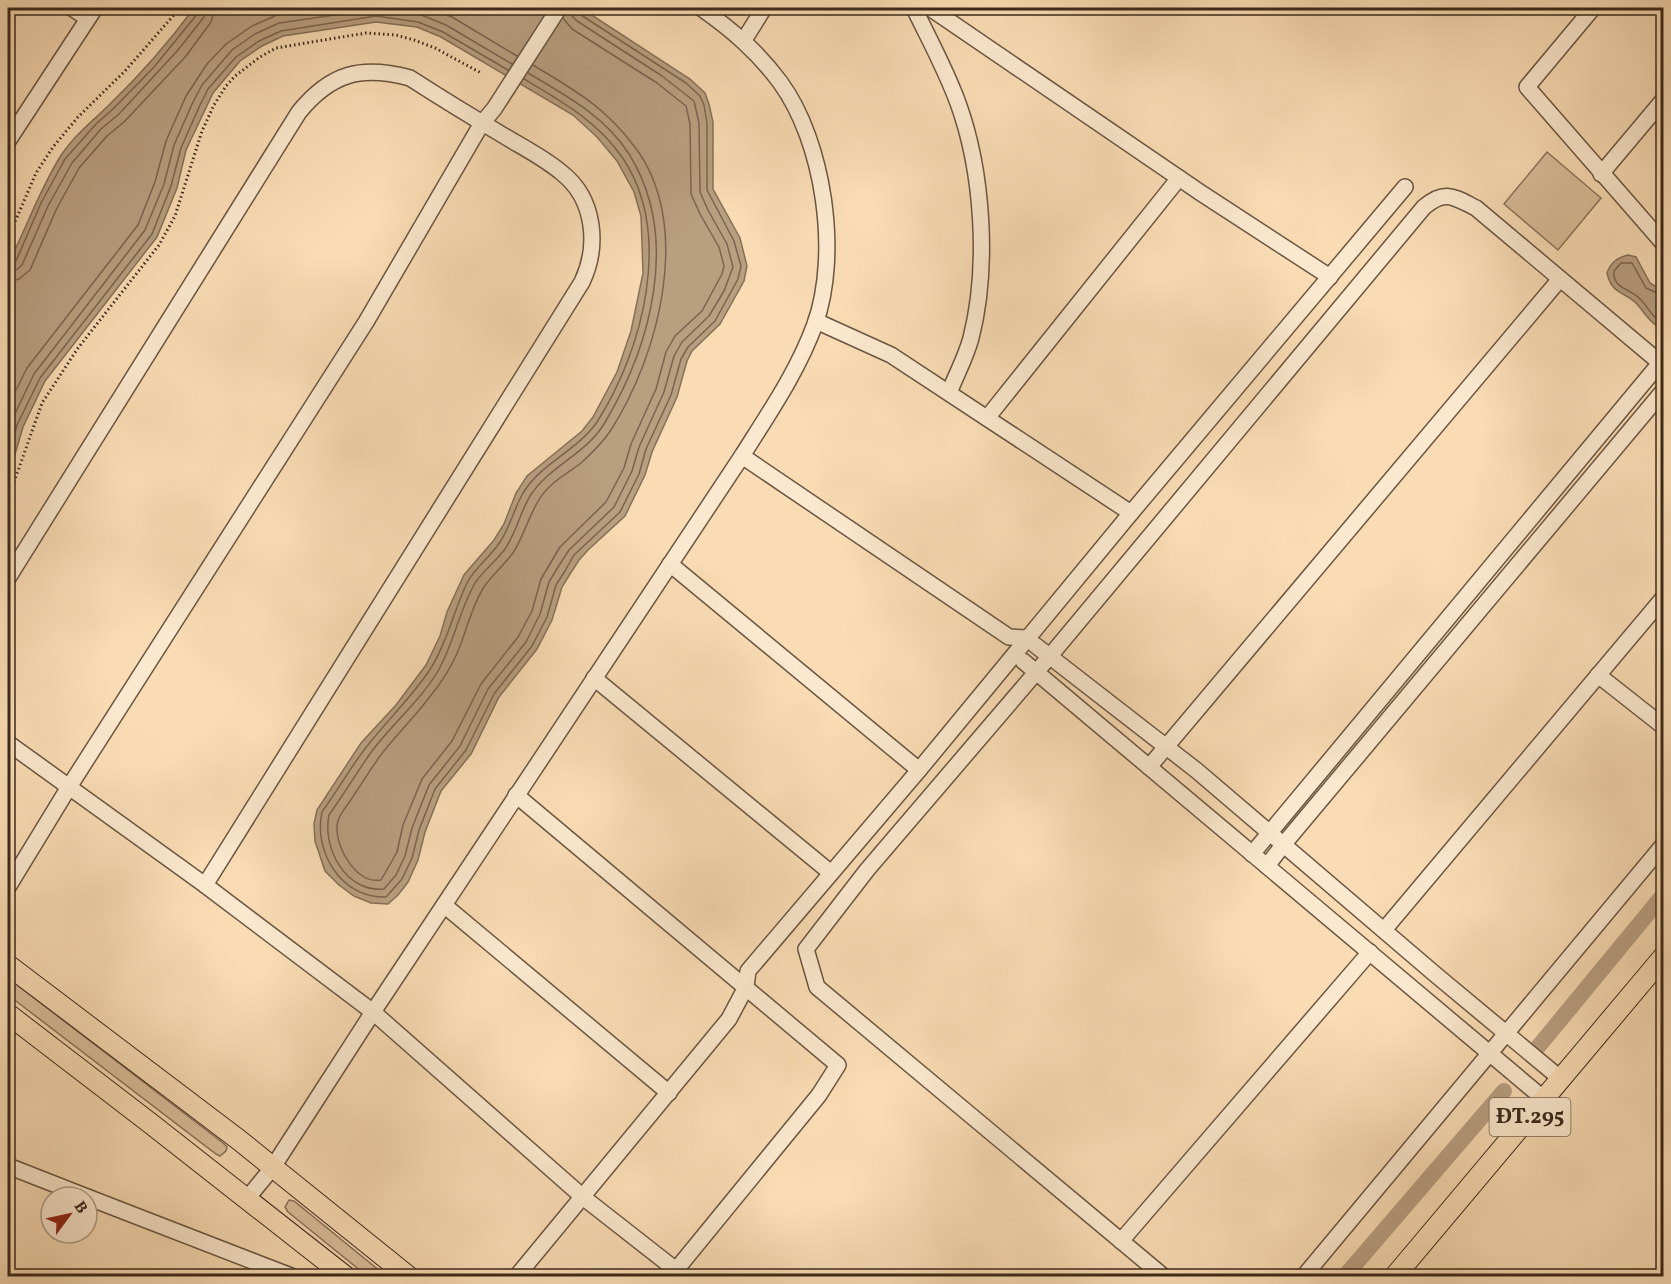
<svg xmlns="http://www.w3.org/2000/svg" width="1671" height="1284" viewBox="0 0 1671 1284" font-family="Vollkorn,serif">
  <style>
    .green { fill: #d9be9a; stroke: #8a745a; stroke-width: 1.5 }
    .water { fill: #b89f80; stroke: #867058; stroke-width: 1.5 }
    .lines { fill: none; stroke-linecap: round; stroke-linejoin: round }
    .shore { stroke: #7a644e; stroke-width: 1.5 }
    .canal { stroke: #b89f80; stroke-width: 16 }
    .minor-casing { stroke: #6a5641; stroke-width: 18 }
    .major-casing { stroke: #3b291b; stroke-width: 22 }
    .path { stroke: #3b291b; stroke-width: 3; stroke-dasharray: 1.5 3; stroke-linecap: butt }
    .minor { stroke: #fbe8ce; stroke-width: 15 }
    .major { stroke: #f9dcb4; stroke-width: 20 }
    .labels { text-anchor: middle; dominant-baseline: central; stroke-width: 6; stroke-linejoin: round; paint-order: stroke }
    .shield { fill: #fbe8ce; stroke: #756251; stroke-width: 1.5 }
    .shield-label { font-size: 22px; font-weight: bold; fill: #3b291b }
  </style>
  <rect width="100%" height="100%" fill="#f9dcb4"/>
  <filter id="stains"><feTurbulence type="fractalNoise" baseFrequency=".00333" numOctaves="4"/><feColorMatrix values="0 0 0 0 .2 0 0 0 0 .09 0 0 0 0 .02 0 0 0 .5 -.17"/></filter>
  <radialGradient id="worn" r=".72"><stop offset=".6" stop-color="#630" stop-opacity="0"/><stop offset="1" stop-color="#630" stop-opacity=".3"/></radialGradient>
  <g class="green">
    <path d="M1547 152 1601 198 1558 250 1504 204Z"/>
    <path d="M8 978 223 1143 227 1147 226 1151 220 1156 216 1154 8 995Z"/>
    <path d="M289 1200 294 1201 386 1276H367L288 1212 285 1207Z"/>
  </g>
  <g class="water">
    <path d="M194 8H581L690 79 705 93 709 104 713 122V189L740 238 747 266 744 281 720 324 692 351 687 361 677 397 652 452 645 475 625 516 588 550 579 560 570 574 562 587 552 620 537 649 499 697 471 754 441 791 425 832 418 860 408 882 398 895 388 904 371 903 354 896 339 885 325 871 315 841 314 824 317 810 361 743 396 705 426 665 440 636 447 612 464 575 494 540 504 524 516 493 527 476 582 431 593 417 617 372 631 331 643 273 641 216 634 192 617 161 597 137 573 115 441 37 417 27 376 22 283 36 262 46 240 61 213 93 186 150 177 188 157 237 45 381 23 427 8 478V264C26 229 39 191 60 157 73 136 93 121 110 104 141 74 169 42 194 8Z"/>
    <path d="M1628 255 1636 257 1650 283 1663 291 1662 324 1657 326C1648 320 1644 312 1637 304 1624 291 1612 295 1607 273 1611 262 1617 258 1628 255Z"/>
  </g>
  <g class="lines">
    <g class="shore">
      <path d="M427 8 452 17 517 56"/>
      <path d="M533 65C574 90 604 106 634 146 694 223 659 355 611 430 603 442 592 453 581 463 564 476 547 484 537 503 528 519 523 537 513 553 504 565 492 575 484 587 473 604 468 625 461 643 454 664 442 682 428 699 413 719 395 736 380 756 370 770 361 785 352 798 346 808 336 817 337 829 337 850 357 884 381 880L397 852 403 825 422 779 452 741 481 684 518 637 532 611 541 579 560 547 606 502 624 468 631 444 656 389 666 352 675 336 702 311 722 274 724 266 719 247 700 214 691 194 690 124 686 106 657 83 572 29 563 18"/>
      <path d="M528 73C565 95 605 116 629 154 681 237 651 346 604 424 585 455 549 466 530 496 520 513 516 533 505 549 496 561 483 571 475 583 459 611 454 643 438 671 420 701 393 723 372 751 357 772 344 794 329 815 322 848 346 893 384 889L396 875 405 856 412 828 429 785 460 746 488 689 526 642 540 614 549 582 558 567 569 550 614 507 632 471 639 447 664 392 674 356 682 342 709 316 724 291 733 267 727 244 708 210 700 192 699 123 694 101 662 76 577 21 572 16 571 8"/>
      <path d="M524 79C561 101 597 121 622 157 674 233 643 350 597 422 577 451 541 463 523 493 514 509 510 527 500 542 491 556 476 567 468 581 454 609 448 641 431 668 413 696 388 719 368 745 351 766 338 790 322 812 313 852 342 899 386 897L402 879 412 858 419 830 435 789 466 750 494 694 532 646 547 617 556 585 565 571 574 555 620 512 639 474 646 449 671 395 681 359 688 347 715 321 738 279 741 266 734 241 707 190V123L704 105 700 96 686 83 581 15 578 8"/>
      <path d="M8 265 16 261 41 203 65 159 96 124 113 109 154 67 198 13 199 8"/>
      <path d="M8 273 15 271 22 265 48 206 72 163 101 129 119 114 178 50 204 17 206 8"/>
      <path d="M8 282 19 279 30 270 56 210 79 168 107 136 125 121 186 56 211 22 215 8"/>
      <path d="M1664 296 1646 288 1632 263H1621L1614 271C1612 288 1630 289 1639 298 1646 304 1649 312 1655 317L1664 319"/>
      <path d="M8 406 27 368 138 225 155 182 166 141 186 96 207 64 226 44 252 26 277 15 322 8"/>
      <path d="M8 436 11 422 34 374 145 230 164 184 174 145 193 102 202 85 232 50 255 34 279 23 377 9 419 14 446 25 512 64"/>
      <path d="M8 461 17 425 40 378 152 234 171 186 181 148 200 105 208 89 236 57 259 41 281 31 376 16 418 22 443 32 508 70"/>
    </g>
    <g class="canal">
      <path d="M1538 1047 1664 894"/>
      <path d="M1345 1276 1504 1091"/>
    </g>
    <g class="minor-casing">
      <g id="minor">
        <path d="M72 8 87 18"/>
        <path d="M914 8C929 39 946 70 958 103 983 172 989 267 971 338 966 357 956 375 949 393"/>
        <path d="M930 8 1201 193 1330 277"/>
        <path d="M1593 8 1527 87 1664 244"/>
        <path d="M744 40 764 8"/>
        <path d="M8 141 95 8"/>
        <path d="M1601 174 1664 99"/>
        <path d="M816 321 891 355 1131 513"/>
        <path d="M987 418 1179 178"/>
        <path d="M742 456 1009 637 1027 638"/>
        <path d="M670 564 919 770"/>
        <path d="M8 578 299 112C331 73 361 65 410 78 438 96 467 114 496 131 518 145 542 156 562 173 595 199 599 246 582 282L205 885"/>
        <path d="M1035 645 1196 770 1436 975 1561 1079"/>
        <path d="M1023 661 1544 1099"/>
        <path d="M1598 675 1664 727"/>
        <path d="M594 678 831 873"/>
        <path d="M8 743 205 885 373 1012 584 1198 676 1270 819 1095 838 1065 516 795"/>
        <path d="M1149 767 1560 279"/>
        <path d="M1252 854 1660 363"/>
        <path d="M1267 866 1283 845 1664 390"/>
        <path d="M8 887 69 787 366 322 482 123 494 109 559 8"/>
        <path d="M444 905 669 1093"/>
        <path d="M1384 930 1664 597"/>
        <path d="M8 1166 87 1197"/>
        <path d="M87 1197 291 1276"/>
        <path d="M246 1200 273 1167 373 1012 742 456C769 413 798 371 815 324 840 254 824 142 780 82 757 51 732 30 701 8"/>
        <path d="M1121 1241 1370 952"/>
        <path d="M517 1276 729 1019 746 987 748 971 919 770 1131 513 1405 187"/>
        <path d="M1163 1276 817 987 806 949 867 870 1050 656 1424 207C1445 189 1454 197 1476 208L1664 366"/>
        <path d="M1304 1276 1664 844"/>
      </g>
    </g>
    <g class="major-casing">
      <g id="major">
        <path d="M8 965 239 1140 408 1276"/>
        <path d="M8 1014 150 1123 345 1276"/>
        <path d="M1395 1276 1664 956"/>
      </g>
    </g>
    <g class="path">
      <path d="M8 238 36 173 53 147 78 117 125 71 180 8"/>
      <path d="M8 499 42 403 78 348 159 245 175 216 202 131 214 105 226 86 235 76 260 57 276 48 366 33 396 35 414 40 435 48 481 73"/>
    </g>
    <use href="#minor" class="minor"/>
    <use href="#major" class="major"/>
  </g>
  <g class="labels">
    <rect class="shield" x="1489.5" y="1098" width="81" height="38" rx="4.5"/>
    <g class="shield-label">
      <text x="1530" y="1117">ĐT.295</text>
    </g>
  </g>
  <rect width="1671" height="1284" fill="none" stroke="#f9dcb4" stroke-width="30"/>
  <rect x="9" y="9" width="1653" height="1266" fill="none" stroke="#3b291b" stroke-width="3"/>
  <rect x="15" y="15" width="1641" height="1254" fill="none" stroke="#3b291b" stroke-width="1.5"/>
  <g transform="translate(69 1215) rotate(57)"><circle r="28" fill="#fbe8ce" stroke="#ae9c86" stroke-width="1.5"/>
  <path d="M0-4.5L10 22L0 15L-10 22Z" fill="#8f2418"/>
  <text y="-9" font-size="16" font-weight="bold" text-anchor="middle" fill="#3b291b">B</text>
  </g>
  <rect width="100%" height="100%" filter="url(#stains)"/>
  <rect width="100%" height="100%" fill="url(#worn)"/>
</svg>
